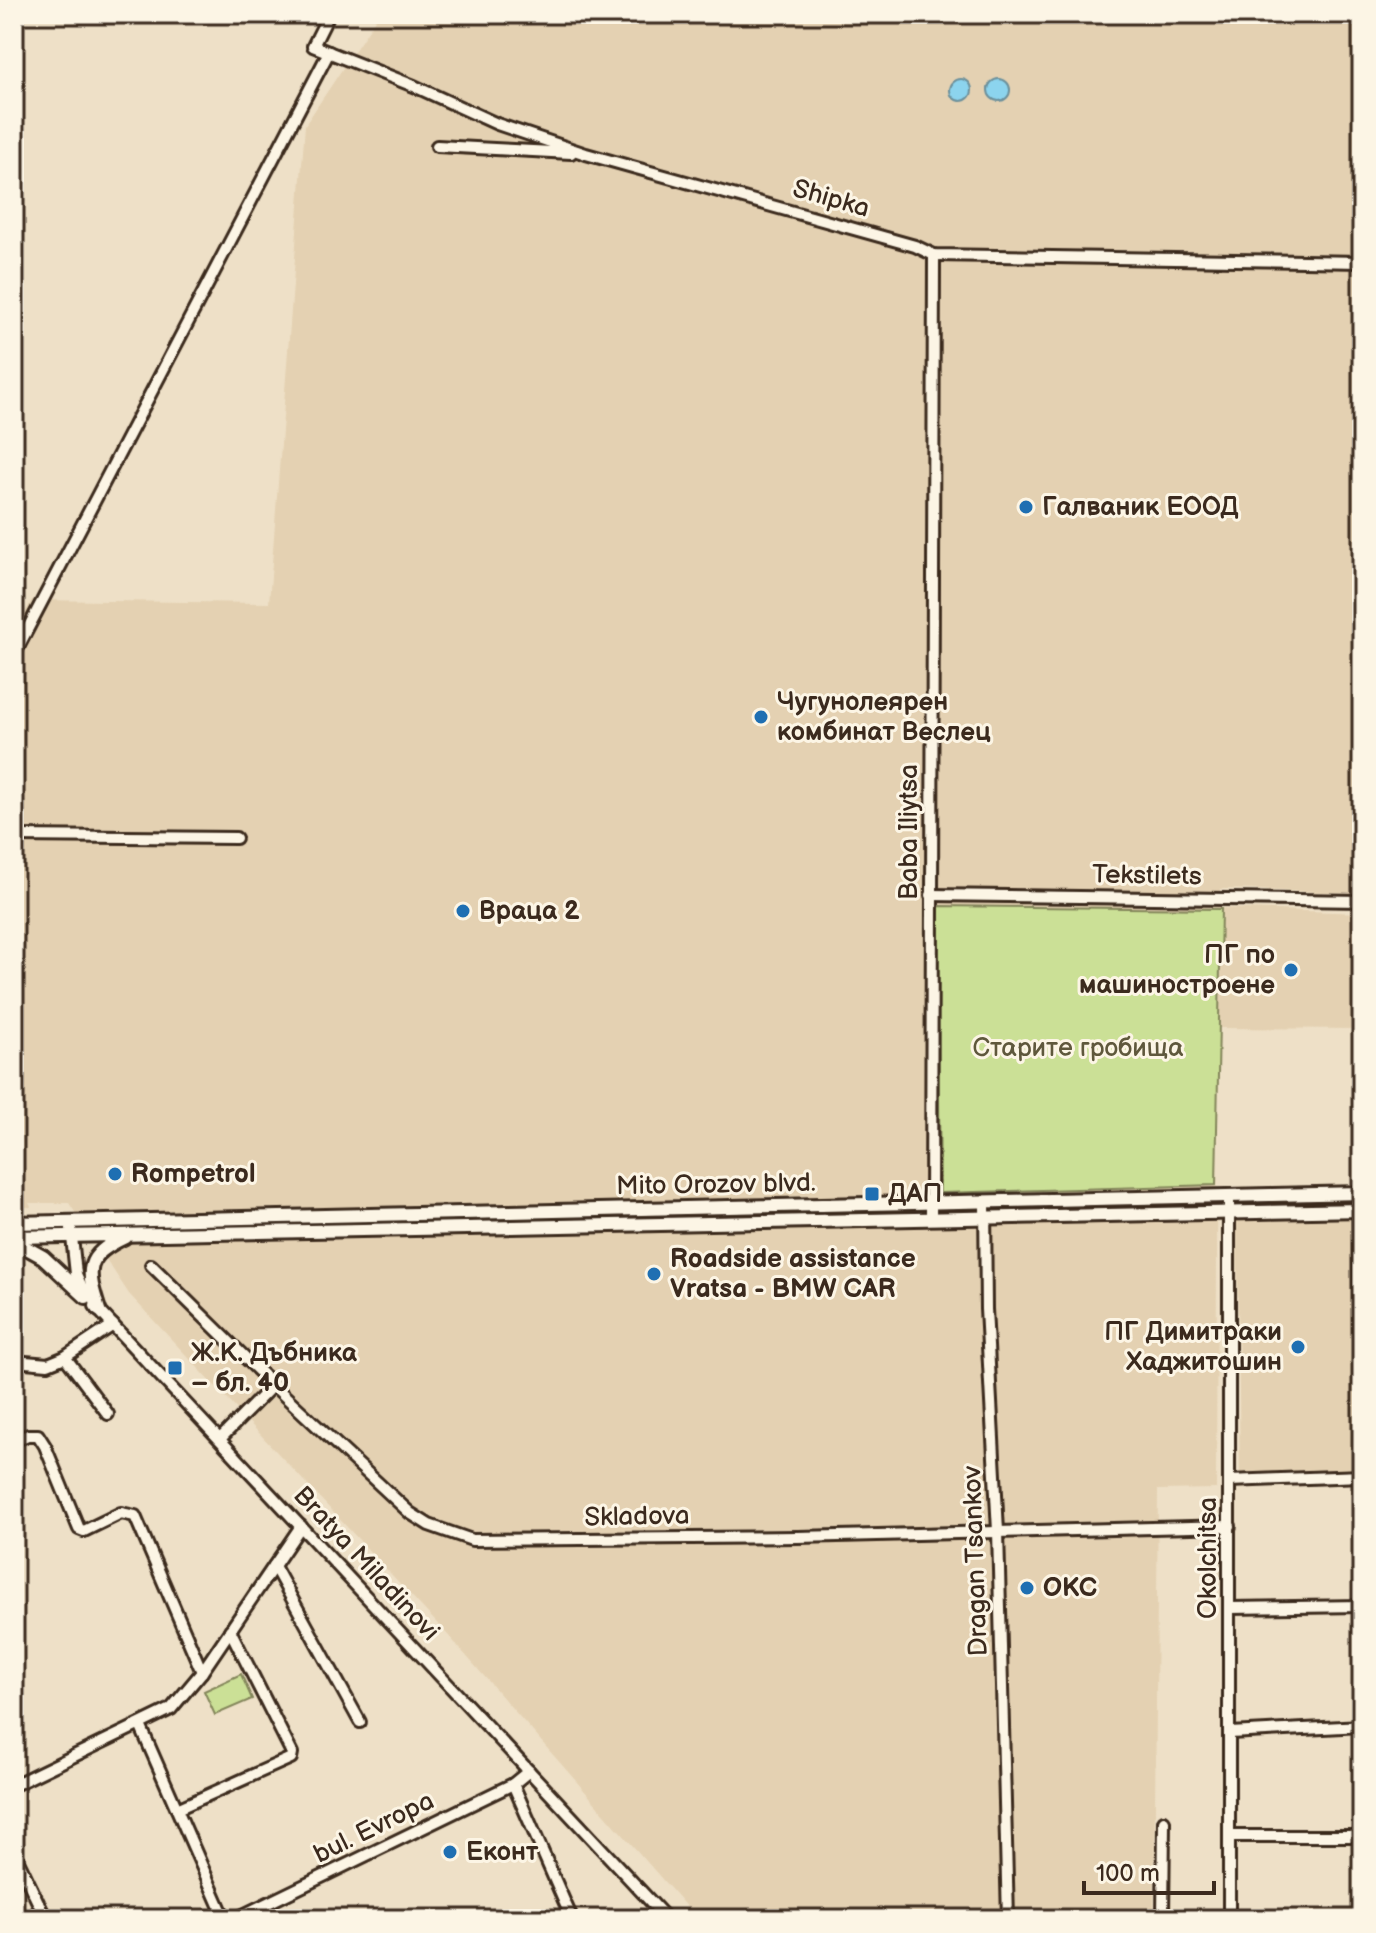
<svg xmlns="http://www.w3.org/2000/svg" width="1376" height="1933" viewBox="0 0 1376 1933" font-family="'Balsamiq Sans',sans-serif">
  <style>
    .built { fill: #e4d1b2 }
    .green { fill: #cbe096; stroke: #83855a; stroke-width: 2 }
    .water { fill: #8cd4ee; stroke: #6c909b; stroke-width: 2 }
    .lines { fill: none; stroke-linecap: round; stroke-linejoin: round }
    .minor-casing { stroke: #3b2a1e; stroke-width: 16 }
    .major-casing { stroke: #3b2a1e; stroke-width: 18 }
    .minor { stroke: #fcf5e5; stroke-width: 10 }
    .major { stroke: #fcf5e5; stroke-width: 12 }
    .poi-dot { fill: #1f6fb2; stroke: #fcf5e5; stroke-width: 3 }
    .labels { text-anchor: middle; dominant-baseline: central; stroke-width: 6; stroke-linejoin: round; paint-order: stroke }
    .street-label { font-size: 26px; fill: #3b2a1e; stroke: #fcf5e5 }
    .poi-label { font-size: 26px; font-weight: bold; fill: #3b2a1e; stroke: #fcf5e5; text-anchor: start }
    .park-label { font-size: 26px; fill: #5f583c; stroke: #fcf5e5 }
  </style>
  <rect width="100%" height="100%" fill="#eee0c7"/>
  <filter id="ink" filterUnits="userSpaceOnUse"><feTurbulence type="fractalNoise" baseFrequency=".0125" numOctaves="2"/><feDisplacementMap in="SourceGraphic" scale="16" xChannelSelector="R" yChannelSelector="G"/><feConvolveMatrix kernelMatrix="1 2 1 2 8 2 1 2 1" color-interpolation-filters="sRGB"/></filter>
  <g filter="url(#ink)">
    <g class="built">
      <path d="M379 14H1362V893L1221 889 1220 908 1362 913V1029L1218 1028 1216 1489 1158 1490 1154 1919H697L448 1635 129 1294 69 1203H29L31 1207 14 1208V635L32 600 269 603 305 125Z"/>
      <path d="M1355 1214 1359 1477 1240 1480 1237 1216Z"/>
    </g>
    <g class="green">
      <path d="M937 906 1221 909 1216 1185 940 1193Z"/>
      <path d="M241 1674 252 1699 215 1715 204 1691Z"/>
    </g>
    <g class="water">
      <circle cx="961" cy="90" r="11"/>
      <circle cx="999" cy="90" r="11"/>
    </g>
    <g class="lines">
      <g class="minor-casing">
        <g id="minor">
          <path d="M329 14 313 46 414 86 497 124 586 154 915 246 934 255 1362 262"/>
          <path d="M437 146 571 153"/>
          <path d="M14 655 329 52"/>
          <path d="M14 836 236 838"/>
          <path d="M931 895 1362 901"/>
          <path d="M1229 1196V1919"/>
          <path d="M985 1202 986 1309 998 1531 1008 1919"/>
          <path d="M1359 1210 1362 1373"/>
          <path d="M931 1218 934 255"/>
          <path d="M71 1228 76 1274 85 1294"/>
          <path d="M151 1265 273 1385 410 1513 429 1525 472 1540 798 1537 1230 1526"/>
          <path d="M95 1306 667 1919"/>
          <path d="M65 1357 108 1414"/>
          <path d="M14 1361 48 1364 65 1357 113 1325"/>
          <path d="M220 1439 273 1385"/>
          <path d="M14 1441 28 1435H38L45 1446 79 1529 84 1531 121 1513 135 1516 202 1672"/>
          <path d="M1229 1481 1362 1476"/>
          <path d="M274 1566 360 1722"/>
          <path d="M1230 1608 1362 1606"/>
          <path d="M140 1725 225 1919"/>
          <path d="M1230 1733 1362 1726"/>
          <path d="M513 1784 572 1919"/>
          <path d="M14 1785 171 1709 202 1672 301 1526"/>
          <path d="M177 1809 291 1758 292 1753 230 1630"/>
          <path d="M1229 1836H1362"/>
          <path d="M14 1852 46 1919"/>
          <path d="M235 1919 513 1784 529 1771"/>
          <path d="M1163 1919 1164 1821"/>
        </g>
      </g>
      <g class="major-casing">
        <g id="major">
          <path d="M14 1223 1362 1193"/>
          <path d="M14 1237 1362 1210"/>
          <path d="M14 1241 43 1257 86 1297"/>
          <path d="M99 1310C86 1270 84 1256 125 1237"/>
        </g>
      </g>
      <use href="#minor" class="minor"/>
      <use href="#major" class="major"/>
    </g>
  </g>
  <g class="poi-dot">
    <circle cx="1026" cy="507" r="8"/>
    <circle cx="761" cy="717" r="8"/>
    <circle cx="463" cy="911" r="8"/>
    <circle cx="1291" cy="970" r="8"/>
    <circle cx="115" cy="1174" r="8"/>
    <rect x="864" y="1186" width="16" height="16" rx="4"/>
    <circle cx="654" cy="1274" r="8"/>
    <circle cx="1298" cy="1347" r="8"/>
    <rect x="167" y="1360" width="16" height="16" rx="4"/>
    <circle cx="1027" cy="1588" r="8"/>
    <circle cx="450" cy="1852" r="8"/>
  </g>
  <g class="labels">
    <g class="street-label">
      <text transform="translate(831 199) rotate(16)">Shipka</text>
      <text transform="translate(909 832) rotate(-90)">Baba Iliytsa</text>
      <text transform="translate(1147 876) rotate(1)">Tekstilets</text>
      <text transform="translate(716 1185) rotate(-1)">Mito Orozov blvd.</text>
      <text transform="translate(637 1517) rotate(-1)">Skladova</text>
      <text transform="translate(1208 1558) rotate(-90)">Okolchitsa</text>
      <text transform="translate(976 1561) rotate(-92)">Dragan Tsankov</text>
      <text transform="translate(366 1564) rotate(47)">Bratya Miladinovi</text>
      <text transform="translate(374 1828) rotate(-26)">bul. Evropa</text>
    </g>
    <g class="poi-label">
      <text x="1042" y="507">Галваник ЕООД</text>
      <text x="777" y="702">Чугунолеярен<tspan x="777" dy="30">комбинат Веслец</tspan></text>
      <text x="479" y="911">Враца 2</text>
      <text x="1275" y="955" text-anchor="end">ПГ по<tspan x="1275" dy="30">машиностроене</tspan></text>
      <text x="131" y="1174">Rompetrol</text>
      <text x="888" y="1194">ДАП</text>
      <text x="670" y="1259">Roadside assistance<tspan x="670" dy="30">Vratsa - BMW CAR</tspan></text>
      <text x="1282" y="1332" text-anchor="end">ПГ Димитраки<tspan x="1282" dy="30">Хаджитошин</tspan></text>
      <text x="191" y="1353">Ж.К. Дъбника<tspan x="191" dy="30">– бл. 40</tspan></text>
      <text x="1043" y="1588">OKC</text>
      <text x="466" y="1852">Еконт</text>
    </g>
    <g class="park-label">
      <text x="1078" y="1048">Старите гробища</text>
    </g>
  </g>
  <rect width="1376" height="1933" fill="none" stroke="#fcf5e5" stroke-width="48"/>
  <rect x="24" y="24" width="1328" height="1885" fill="none" stroke="#3b2a1e" stroke-width="3" filter="url(#ink)"/>
  <path d="M1084 1881v12h130v-12" fill="none" stroke="#3b2a1e" stroke-width="4"/>
  <text x="1096" y="1881" font-size="24" fill="#3b2a1e" stroke="#fcf5e5" stroke-width="6" paint-order="stroke">100 m</text>
</svg>
